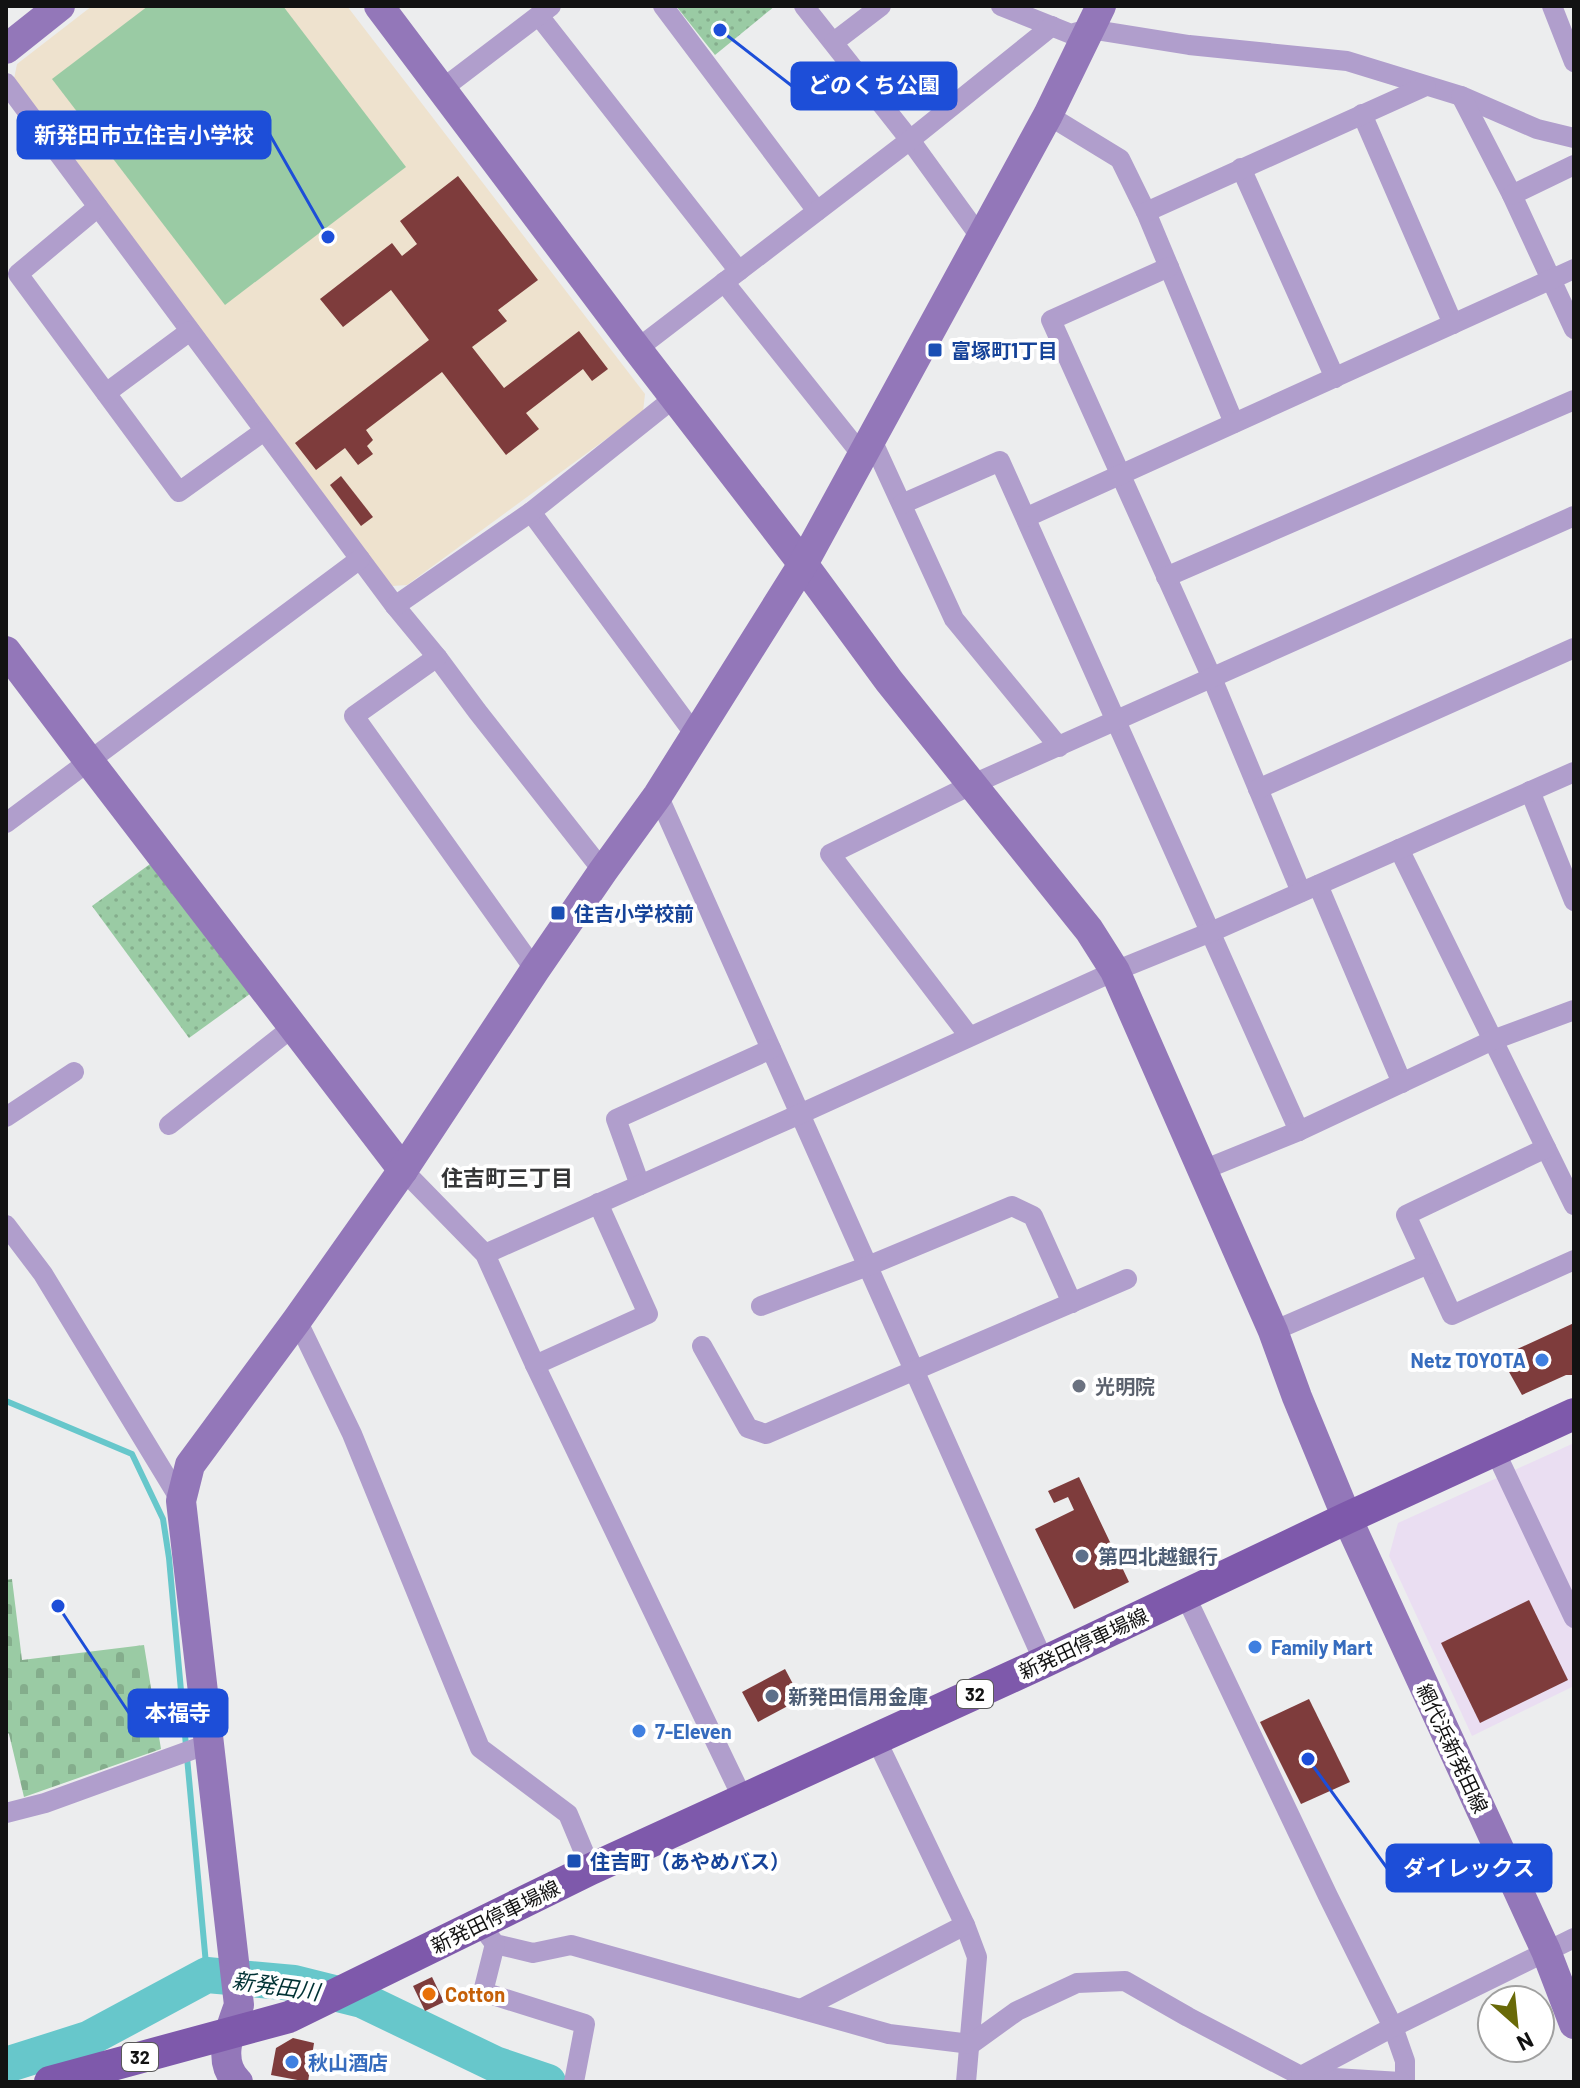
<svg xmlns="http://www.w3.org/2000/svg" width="1580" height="2088" viewBox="0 0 1580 2088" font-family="Barlow,'Noto Sans JP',sans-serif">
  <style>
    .commercial { fill: #eadef2 }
    .education { fill: #eee2ce }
    .green { fill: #9acba4 }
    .cemetery { fill: url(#cemetery-stones) }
    .park { fill: url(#park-dots) }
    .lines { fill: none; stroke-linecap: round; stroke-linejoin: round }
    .stream { stroke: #67c7cb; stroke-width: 6 }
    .river { stroke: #67c7cb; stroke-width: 36 }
    .building { fill: #7e3c3c }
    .street { stroke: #b09ecc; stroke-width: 20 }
    .secondary { stroke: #9377b9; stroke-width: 30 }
    .primary { stroke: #7e59ab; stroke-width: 32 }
    .transit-dot { fill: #1a4fb4; stroke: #fff; stroke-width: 3 }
    .shop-dot { fill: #3f7fe0; stroke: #fff; stroke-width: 3 }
    .worship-dot { fill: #6b7280; stroke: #fff; stroke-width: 3 }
    .service-dot { fill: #5c6f8a; stroke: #fff; stroke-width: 3 }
    .food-dot { fill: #e8710a; stroke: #fff; stroke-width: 3 }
    .labels { text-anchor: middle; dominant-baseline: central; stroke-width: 8; stroke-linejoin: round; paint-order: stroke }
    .shield { fill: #fff; stroke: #595959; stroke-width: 2 }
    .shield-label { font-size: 18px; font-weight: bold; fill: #121212 }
    .transit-label { font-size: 20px; font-weight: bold; fill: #164399; stroke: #fff; text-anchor: start }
    .shop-label { font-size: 20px; font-weight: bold; fill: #366cbe; stroke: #fff; text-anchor: start }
    .worship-label { font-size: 20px; font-weight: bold; fill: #5b616d; stroke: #fff; text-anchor: start }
    .service-label { font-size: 20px; font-weight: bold; fill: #4e5e75; stroke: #fff; text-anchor: start }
    .street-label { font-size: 20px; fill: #121212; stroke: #fff }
    .food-label { font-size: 20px; font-weight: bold; fill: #c56008; stroke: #fff; text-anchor: start }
    .neighbourhood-label { font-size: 22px; font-weight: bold; fill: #353637; stroke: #fff }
    .water-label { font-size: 22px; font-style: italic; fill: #003234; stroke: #fff }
    .leader { fill: none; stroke: #1d4ed8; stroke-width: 3 }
    .callout-dot { fill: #1d4ed8; stroke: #fff; stroke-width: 3 }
    .callout { fill: #1d4ed8; stroke: #1d4ed8; stroke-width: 3 }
    .callout-label { font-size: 22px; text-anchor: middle; font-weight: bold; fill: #fff }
  </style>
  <defs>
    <pattern id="cemetery-stones" width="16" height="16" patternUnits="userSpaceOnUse" patternTransform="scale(2)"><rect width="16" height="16" fill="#9acba4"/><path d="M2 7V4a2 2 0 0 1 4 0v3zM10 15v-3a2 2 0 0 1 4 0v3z" fill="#84ad8c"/></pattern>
    <pattern id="park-dots" width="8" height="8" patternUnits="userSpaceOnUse" patternTransform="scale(2)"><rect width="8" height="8" fill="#9acba4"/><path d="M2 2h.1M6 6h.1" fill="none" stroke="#84ad8c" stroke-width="1.8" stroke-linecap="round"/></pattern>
  </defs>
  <rect width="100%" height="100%" fill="#ecedee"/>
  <path class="commercial" d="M1574 1443V1686L1472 1736 1389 1556 1398 1523Z"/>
  <path class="education" d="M92 6H347L645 394 643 412 407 585 392 586 14 79 17 64Z"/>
  <path class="green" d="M148 6H283L406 167 225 305 52 79Z"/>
  <path class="cemetery" d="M12 1579 22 1660 144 1645 161 1749 24 1797 9 1734 6 1731V1580Z"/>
  <g class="park">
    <path d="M676 6H775L715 55Z"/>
    <path d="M157 859 254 991 189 1038 92 906Z"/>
  </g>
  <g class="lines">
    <g class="stream">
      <path d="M6 1401 132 1454 163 1519 169 1558 186 1746"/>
      <path d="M187 1757 207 1975"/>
    </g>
    <path class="river" d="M6 2065 88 2039 207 1975 294 1983 362 2000 495 2064 548 2082"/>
  </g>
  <g class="building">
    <path d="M458 176 538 280 498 310 507 321 472 347 504 388 579 331 608 369 592 381 583 369 526 413 539 429 506 455 442 372 366 430 373 440 367 446 373 454 358 465 345 448 316 470 295 443 429 340 391 290 343 327 320 299 392 243 402 256 417 244 400 221Z"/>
    <path d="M341 476 373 517 361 526 330 485Z"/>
    <path d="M1574 1323V1375H1566L1522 1395 1504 1363 1516 1357 1513 1351Z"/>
    <path d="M1079 1477 1129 1582 1074 1609 1035 1529 1074 1510 1068 1497 1054 1503 1048 1491Z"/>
    <path d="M1529 1600 1568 1680 1480 1723 1441 1643Z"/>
    <path d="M785 1669 801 1699 758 1722 742 1692Z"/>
    <path d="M1309 1699 1350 1782 1301 1804 1260 1722Z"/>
    <path d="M432 1977 444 2002 425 2011 413 1986Z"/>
    <path d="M293 2038 314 2043 308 2082 271 2075 276 2048Z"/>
  </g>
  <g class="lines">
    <g class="street">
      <path d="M663 6 817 211"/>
      <path d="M804 6 910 140 981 238"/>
      <path d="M1001 6 1071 34 1089 29 1189 45 1347 61 1461 96 1537 129 1574 138"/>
      <path d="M1552 6 1574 62"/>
      <path d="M539 16 739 271"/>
      <path d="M834 42 881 6"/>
      <path d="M6 83 395 606 437 657 477 711 603 871"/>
      <path d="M442 89 551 6"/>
      <path d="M1461 96 1512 195 1574 329"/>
      <path d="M1362 114 1453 324"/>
      <path d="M1048 115 1120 159 1146 212 1234 423"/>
      <path d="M1241 168 1335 378"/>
      <path d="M1512 195 1574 165"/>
      <path d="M98 207 18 274 179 492 264 431"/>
      <path d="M1146 212 1426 86"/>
      <path d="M1169 267 1051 320 1212 678 1301 892"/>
      <path d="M724 282 862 455"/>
      <path d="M637 349 910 140 1052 26"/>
      <path d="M106 393 190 331"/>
      <path d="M871 438 954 619 1059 747"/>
      <path d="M902 504 1000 461 1299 1131"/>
      <path d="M531 512 696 736"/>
      <path d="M1027 517 1574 269"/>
      <path d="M1166 577 1574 400"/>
      <path d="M395 606 531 512 674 398"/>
      <path d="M437 657 354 716 535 970"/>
      <path d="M1258 789 1574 648"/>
      <path d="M1530 791 1574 901"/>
      <path d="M658 795 1044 1662"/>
      <path d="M6 823 360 559"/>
      <path d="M1399 849 1574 1205"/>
      <path d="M1318 885 1402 1083"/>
      <path d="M969 1036 830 854 971 785 1574 516"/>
      <path d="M6 1117 74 1072"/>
      <path d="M169 1125 293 1027"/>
      <path d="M1546 1148 1406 1215 1452 1315 1574 1260"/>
      <path d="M403 1170 485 1254 535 1365 743 1799"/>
      <path d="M1203 1170 1299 1131 1493 1040 1574 1010"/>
      <path d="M640 1185 616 1119 771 1049"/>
      <path d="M6 1225 43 1274 181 1501"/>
      <path d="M485 1254 800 1114 1115 971 1211 932 1574 772"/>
      <path d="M761 1306 868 1266 1012 1206 1033 1216 1072 1303"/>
      <path d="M297 1320 352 1434 480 1748 568 1814 591 1869"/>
      <path d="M1273 1331 1428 1264"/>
      <path d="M702 1346 748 1428 766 1434 1127 1279"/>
      <path d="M535 1365 648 1314 598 1203"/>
      <path d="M1495 1451 1574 1618"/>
      <path d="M1185 1595 1328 1896 1393 2027 1405 2061V2082"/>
      <path d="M876 1739 965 1925 977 1957 966 2082"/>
      <path d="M6 1813 45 1803 208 1744"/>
      <path d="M480 1924 495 1944 533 1953 571 1945 889 2034 971 2044 1017 2011 1077 1983 1125 1981 1188 2017 1301 2076 1401 2082"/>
      <path d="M495 1944 483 1992 585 2024 574 2082"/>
      <path d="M801 2009 965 1925"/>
      <path d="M1301 2076 1393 2027 1574 1938"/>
    </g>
    <g class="secondary">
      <path d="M379 6 637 349 803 564 889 681 1089 930 1115 971 1273 1331 1297 1397 1347 1518 1546 1951 1574 2024"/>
      <path d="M6 49 60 6"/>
      <path d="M6 651 89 761 403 1170"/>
      <path d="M238 2082C216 2062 230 2030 239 2005L181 1501 190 1465 297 1320 403 1170 535 970 603 871 658 795 803 564 1048 115 1101 6"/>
    </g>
    <path class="primary" d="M50 2082 289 2017 591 1869 1044 1662 1347 1518 1574 1414"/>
  </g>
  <g class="transit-dot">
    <rect x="927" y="342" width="16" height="16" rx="4"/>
    <rect x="550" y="905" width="16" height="16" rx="4"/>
    <rect x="566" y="1853" width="16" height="16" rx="4"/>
  </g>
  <g class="shop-dot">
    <circle cx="1542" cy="1360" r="8"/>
    <circle cx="1255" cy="1647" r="8"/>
    <circle cx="639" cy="1731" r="8"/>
    <circle cx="292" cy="2062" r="8"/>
  </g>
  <circle class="worship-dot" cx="1079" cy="1386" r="8"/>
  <g class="service-dot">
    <circle cx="1082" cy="1556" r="8"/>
    <circle cx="772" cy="1696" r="8"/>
  </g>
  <circle class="food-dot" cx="429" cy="1994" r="8"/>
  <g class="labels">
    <g class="shield">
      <rect x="957" y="1680" width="36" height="28" rx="6"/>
      <rect x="122" y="2043" width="36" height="28" rx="6"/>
    </g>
    <g class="shield-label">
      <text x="975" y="1694">32</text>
      <text x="140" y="2057">32</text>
    </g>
    <g class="transit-label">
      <text x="951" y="350">富塚町1丁目</text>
      <text x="574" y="913">住吉小学校前</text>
      <text x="590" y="1861">住吉町（あやめバス）</text>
    </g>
    <g class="shop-label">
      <text x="1526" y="1360" text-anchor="end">Netz TOYOTA</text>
      <text x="1271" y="1647">Family Mart</text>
      <text x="655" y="1731">7-Eleven</text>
      <text x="308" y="2062">秋山酒店</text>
    </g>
    <g class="worship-label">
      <text x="1095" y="1386">光明院</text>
    </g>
    <g class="service-label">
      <text x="1098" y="1556">第四北越銀行</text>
      <text x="788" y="1696">新発田信用金庫</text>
    </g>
    <g class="street-label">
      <text transform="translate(1083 1643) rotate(-25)">新発田停車場線</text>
      <text transform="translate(1453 1748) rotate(65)">網代浜新発田線</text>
      <text transform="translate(495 1916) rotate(-26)">新発田停車場線</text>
    </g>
    <g class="food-label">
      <text x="445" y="1994">Cotton</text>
    </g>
    <g class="neighbourhood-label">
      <text x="507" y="1177">住吉町三丁目</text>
    </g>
    <g class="water-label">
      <text transform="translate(276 1985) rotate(8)">新発田川</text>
    </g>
  </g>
  <path class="leader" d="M720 30L792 86M328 237L270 135M58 1606L129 1713M1308 1759L1387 1868"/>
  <g class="callout-dot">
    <circle cx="720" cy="30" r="8"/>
    <circle cx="328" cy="237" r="8"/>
    <circle cx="58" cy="1606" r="8"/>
    <circle cx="1308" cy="1759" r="8"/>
  </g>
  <g class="callout">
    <rect x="792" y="63" width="164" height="46" rx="8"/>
    <rect x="18" y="112" width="252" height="46" rx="8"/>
    <rect x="129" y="1690" width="98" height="46" rx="8"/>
    <rect x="1387" y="1845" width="164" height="46" rx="8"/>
  </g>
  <g class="callout-label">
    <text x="874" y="93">どのくち公園</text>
    <text x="144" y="143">新発田市立住吉小学校</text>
    <text x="178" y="1721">本福寺</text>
    <text x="1469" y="1876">ダイレックス</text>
  </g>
  <rect width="1580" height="2088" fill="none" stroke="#121212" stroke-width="16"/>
  <g transform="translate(1516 2024) rotate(153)"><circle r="38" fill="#ffffff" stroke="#a0a0a0" stroke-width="2"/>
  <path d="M0-6L14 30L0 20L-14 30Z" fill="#696a08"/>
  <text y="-12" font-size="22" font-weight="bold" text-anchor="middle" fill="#121212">N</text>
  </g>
</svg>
